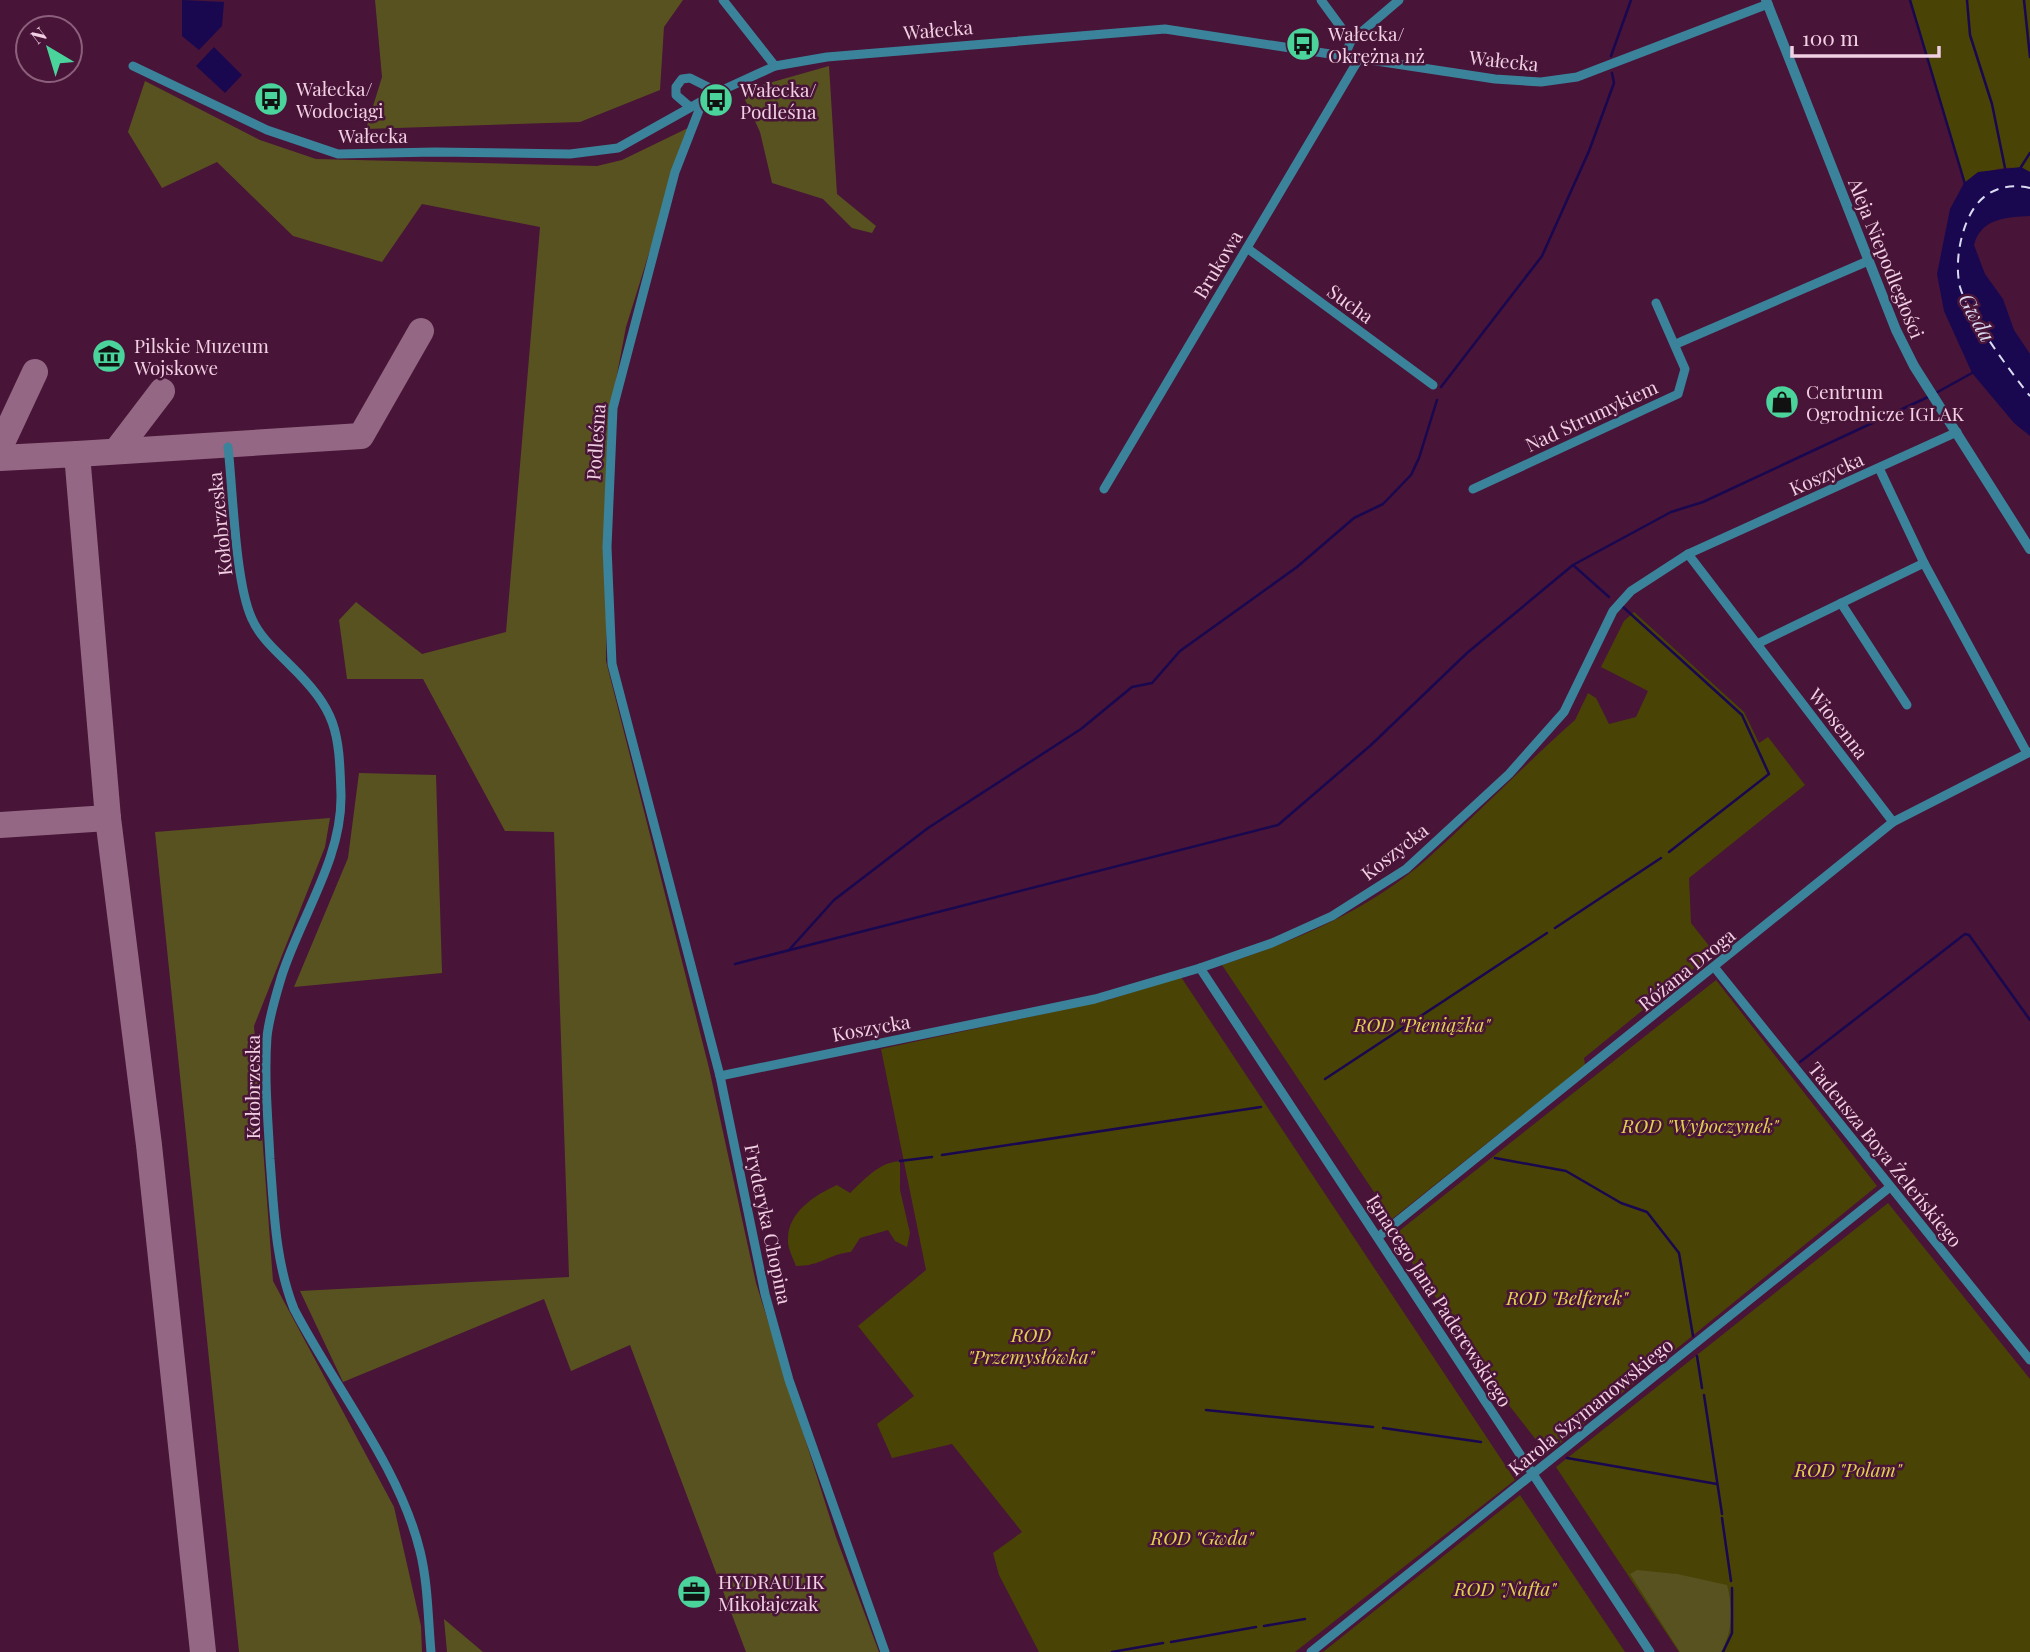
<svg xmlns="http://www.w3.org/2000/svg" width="2030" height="1652" viewBox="0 0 2030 1652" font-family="'Playfair Display',serif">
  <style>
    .green { fill: #4a4306 }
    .forest { fill: #585220 }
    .water { fill: #19084f }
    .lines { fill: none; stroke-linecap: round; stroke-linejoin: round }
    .stream { stroke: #19084f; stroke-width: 2.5 }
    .ferry { stroke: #dadbf1; stroke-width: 2; stroke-dasharray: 9 7; stroke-linecap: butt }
    .taxiway { stroke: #946884; stroke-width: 26 }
    .minor { stroke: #3b839a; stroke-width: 9 }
    .tertiary { stroke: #3b839a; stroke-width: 10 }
    .labels { text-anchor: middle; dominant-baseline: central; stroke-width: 5; stroke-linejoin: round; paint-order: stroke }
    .street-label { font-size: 19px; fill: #f2d0e3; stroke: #481438 }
    .poi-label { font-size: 19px; fill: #f2d0e3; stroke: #481438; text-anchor: start }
    .park-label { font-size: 19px; font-style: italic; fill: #e0d151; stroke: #481438 }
    .water-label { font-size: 21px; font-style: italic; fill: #dadbf1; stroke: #481438 }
  </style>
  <rect width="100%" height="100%" fill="#481438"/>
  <g class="green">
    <path d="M1910 0H2030V172C2011 162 1981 171 1964 183Z"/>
    <path d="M1634 612 1744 712 1759 743 1768 737 1805 785 1689 878 1691 923 1714 952 1584 1058 1585 1065 1392 1219 1222 965C1295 941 1367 911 1426 860 1477 815 1524 765 1575 720L1588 693 1596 698 1609 724 1636 717 1648 691 1601 667 1624 621Z"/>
    <path d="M1181 977 1515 1480 1295 1652H1039L999 1575 993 1553 1022 1532 952 1444 892 1458 877 1424 914 1396 858 1326 926 1270 881 1049 1108 1000Z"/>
    <path d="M1716 980 1877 1186 1547 1454 1508 1404 1396 1239 1399 1231Z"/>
    <path d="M900 1161V1190L910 1233 907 1247 895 1241 888 1230 860 1238 851 1252C828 1254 822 1266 796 1266 793 1258 787 1247 788 1239 788 1212 815 1195 837 1185L850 1193C864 1180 879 1162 900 1161Z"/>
    <path d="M1888 1203 2030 1379V1652H1679L1556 1467Z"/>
    <path d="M1520 1495 1625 1652H1323Z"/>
  </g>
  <g class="forest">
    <path d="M375 0H683L664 27 660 90 580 122 366 129 382 77Z"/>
    <path d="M829 66 837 194 876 226 872 233 852 228 823 199 772 183 760 132 741 91Z"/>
    <path d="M145 81 260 140 316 159 597 166 622 160 688 128 626 327 608 422 606 661 709 1068 756 1283 836 1537 879 1652H746L630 1345 571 1371 544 1299 343 1382 300 1291 569 1277 554 832 505 831 423 679H347L339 620 356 602 422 654 506 632 540 227 422 204 382 262 293 236 217 162 162 188 128 132Z"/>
    <path d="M359 773 436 775 442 973 294 987 348 858Z"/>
    <path d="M330 818 325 847 254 1026 273 1281 394 1507 421 1626 422 1652H239L155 832Z"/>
    <path d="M1637 1570 1677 1574 1727 1585C1733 1609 1733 1630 1721 1652H1680L1630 1574Z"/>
    <path d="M444 1619 483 1652H447Z"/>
  </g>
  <g class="water">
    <path d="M182 0 224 2 222 26 199 50 182 36Z"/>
    <path d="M214 47 242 75 225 93 196 66Z"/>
    <path d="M2021 167 2030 172V216C2007 217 1981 218 1974 245L1985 274 2003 299 2014 330 2030 354V436L2014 423 1972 373 1944 311 1937 274 1950 209 1964 183 1978 172Z"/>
  </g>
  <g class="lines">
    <g class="stream">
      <path d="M1910 0 1965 184"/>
      <path d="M1967 0 1970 35 1992 104 2006 173"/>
      <path d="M2024 0 2030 57"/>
      <path d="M1611 56 1631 0"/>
      <path d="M2021 167 2030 153"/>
      <path d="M1441 387 1542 256 1589 151 1614 83 1612 73"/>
      <path d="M1934 394 1972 373"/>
      <path d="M1573 565 1609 597"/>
      <path d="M1623 607 1742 715 1769 774 1669 852"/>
      <path d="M1555 928 1661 858"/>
      <path d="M789 950 834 900 928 828 1081 729 1132 687 1152 683 1180 651 1297 567 1354 518 1383 504 1411 475 1419 458 1437 400"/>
      <path d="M735 964 1278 825 1371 745 1467 653 1573 565 1671 512 1703 502 1928 397"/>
      <path d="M1800 1062 1965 934 1969 935 2030 1020"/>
      <path d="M1325 1079 1547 933"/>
      <path d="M942 1155 1261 1107"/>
      <path d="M1495 1158 1566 1171 1621 1203 1647 1212 1679 1253 1693 1336"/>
      <path d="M900 1161 932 1157"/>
      <path d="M1697 1356 1702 1388"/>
      <path d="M1704 1395 1722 1514"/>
      <path d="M1206 1410 1373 1427"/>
      <path d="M1383 1428 1481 1442"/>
      <path d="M1567 1458 1717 1484"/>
      <path d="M1722 1518 1731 1581"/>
      <path d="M1264 1626 1305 1619"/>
      <path d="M1171 1642 1256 1627"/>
      <path d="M1112 1652 1163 1643"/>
      <path d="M1723 1652 1732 1633V1588"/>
    </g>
    <path class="ferry" d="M2030 188C2011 183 1990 188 1977 204 1961 224 1954 262 1960 287 1967 313 2012 374 2030 396"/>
    <g class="taxiway">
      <path d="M0 447 35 372"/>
      <path d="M117 450 162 391"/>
      <path d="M77 454 361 436 421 331"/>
      <path d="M0 458 77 454 108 818 149 1145 203 1652"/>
      <path d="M0 825 108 818"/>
    </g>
    <g class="minor">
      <path d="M723 0 775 66"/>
      <path d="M1321 0 1351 41"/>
      <path d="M1345 55 1351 41 1399 0"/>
      <path d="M133 66 267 130 338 154 435 152 570 154 618 148 718 92 775 66 827 57 1165 29 1495 79 1541 82 1577 77 1768 4"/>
      <path d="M703 100 675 172 613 408 607 547 612 664 720 1076 765 1294 789 1380 885 1652"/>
      <path d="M690 107 676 95V87L682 79 690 78 718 92"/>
      <path d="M1247 248 1433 385"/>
      <path d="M1676 344 1868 261"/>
      <path d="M228 447C233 490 235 583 252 619 260 637 275 650 289 664 337 711 339 729 341 795 342 859 301 916 282 975 276 995 269 1017 267 1037 264 1077 268 1119 270 1159 274 1210 275 1261 294 1309 334 1386 400 1468 420 1551 428 1583 428 1619 431 1652"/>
      <path d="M1879 468 1924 563 2027 753"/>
      <path d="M1104 489 1360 57"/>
      <path d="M1473 489 1678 394 1685 369 1656 303"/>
      <path d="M1688 554 1893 822"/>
      <path d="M1841 603 1907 705"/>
      <path d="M1757 644 1924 563"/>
      <path d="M1200 968 1650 1652"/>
      <path d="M1715 968 2030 1360"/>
      <path d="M720 1076 1095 999 1200 968 1272 943 1332 916 1406 869 1509 774 1564 712 1613 611 1631 591 1688 554 1957 432"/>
      <path d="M1378 1237 1893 822 2030 752"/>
      <path d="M1311 1652 1890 1187"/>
    </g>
    <path class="tertiary" d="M1766 0 1896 330 1914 366 2030 549"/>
  </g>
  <defs>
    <g id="bus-disc" transform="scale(1.75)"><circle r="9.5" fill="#4ad49c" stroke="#481438"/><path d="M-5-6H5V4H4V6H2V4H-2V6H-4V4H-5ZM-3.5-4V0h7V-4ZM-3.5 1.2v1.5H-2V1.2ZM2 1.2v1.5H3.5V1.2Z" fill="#111"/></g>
    <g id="museum-disc" transform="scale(1.75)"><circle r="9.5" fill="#4ad49c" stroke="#481438"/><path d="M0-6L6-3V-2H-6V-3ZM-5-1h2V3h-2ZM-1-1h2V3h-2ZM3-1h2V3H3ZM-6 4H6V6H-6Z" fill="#111"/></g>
    <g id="shop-disc" transform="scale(1.75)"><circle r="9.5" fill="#4ad49c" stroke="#481438"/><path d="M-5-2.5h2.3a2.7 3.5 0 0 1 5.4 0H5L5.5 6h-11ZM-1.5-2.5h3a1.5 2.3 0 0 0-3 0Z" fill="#111"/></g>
    <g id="office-disc" transform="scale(1.75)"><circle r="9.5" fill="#4ad49c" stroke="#481438"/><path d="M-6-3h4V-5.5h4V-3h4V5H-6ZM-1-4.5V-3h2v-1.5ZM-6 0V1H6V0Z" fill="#111"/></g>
  </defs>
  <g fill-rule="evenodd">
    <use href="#bus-disc" x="1303" y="44"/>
    <use href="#bus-disc" x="271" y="99"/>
    <use href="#bus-disc" x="716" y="100"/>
    <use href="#museum-disc" x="109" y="356"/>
    <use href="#shop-disc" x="1782" y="402"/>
    <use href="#office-disc" x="694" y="1592"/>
  </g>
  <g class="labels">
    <g class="street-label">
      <text transform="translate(938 29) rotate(-5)">Wałecka</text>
      <text transform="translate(1504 60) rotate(6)">Wałecka</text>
      <text x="373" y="135">Wałecka</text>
      <text transform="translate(1887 258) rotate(68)">Aleja Niepodległości</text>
      <text transform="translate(1217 264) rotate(-59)">Brukowa</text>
      <text transform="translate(1351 303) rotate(36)">Sucha</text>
      <text transform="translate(1591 415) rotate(-25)">Nad Strumykiem</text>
      <text transform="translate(595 442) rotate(-86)">Podleśna</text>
      <text transform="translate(1826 473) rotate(-24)">Koszycka</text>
      <text transform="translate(219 524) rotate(-96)">Kołobrzeska</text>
      <text transform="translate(1839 723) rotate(52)">Wiosenna</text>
      <text transform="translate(1394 851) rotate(-38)">Koszycka</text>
      <text transform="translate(1686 969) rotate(-39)">Różana Droga</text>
      <text transform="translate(871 1027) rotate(-10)">Koszycka</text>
      <text transform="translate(252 1087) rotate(-90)">Kołobrzeska</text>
      <text transform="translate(1886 1154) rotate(51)">Tadeusza Boya Żeleńskiego</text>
      <text transform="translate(769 1224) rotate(78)">Fryderyka Chopina</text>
      <text transform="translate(1440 1300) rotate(57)">Ignacego Jana Paderewskiego</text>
      <text transform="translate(1590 1406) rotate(-39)">Karola Szymanowskiego</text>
    </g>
    <g class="poi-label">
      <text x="1328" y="33">Wałecka/<tspan x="1328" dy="22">Okrężna nż</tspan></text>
      <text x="296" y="88">Wałecka/<tspan x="296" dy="22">Wodociągi</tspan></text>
      <text x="740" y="89">Wałecka/<tspan x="740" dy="22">Podleśna</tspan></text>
      <text x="134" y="345">Pilskie Muzeum<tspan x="134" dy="22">Wojskowe</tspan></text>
      <text x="1806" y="391">Centrum<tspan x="1806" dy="22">Ogrodnicze IGLAK</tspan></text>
      <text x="718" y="1581">HYDRAULIK<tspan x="718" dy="22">Mikołajczak</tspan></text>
    </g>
    <g class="park-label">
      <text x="1422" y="1024">ROD "Pieniążka"</text>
      <text x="1700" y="1125">ROD "Wypoczynek"</text>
      <text x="1567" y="1297">ROD "Belferek"</text>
      <text x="1031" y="1334">ROD<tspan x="1031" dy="22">"Przemysłówka"</tspan></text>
      <text x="1848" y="1469">ROD "Polam"</text>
      <text x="1202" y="1537">ROD "Gwda"</text>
      <text x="1505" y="1588">ROD "Nafta"</text>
    </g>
    <g class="water-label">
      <text transform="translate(1978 317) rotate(61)">Gwda</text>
    </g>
  </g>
  <g transform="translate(49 49) rotate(322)"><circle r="33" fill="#481438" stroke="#8c5f7c" stroke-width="2"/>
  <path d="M0-5L12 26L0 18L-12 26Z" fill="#4ad49c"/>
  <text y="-10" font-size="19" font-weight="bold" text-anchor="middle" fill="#f2d0e3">N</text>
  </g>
  <path d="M1792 46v10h147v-10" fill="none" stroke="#f2d0e3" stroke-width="3.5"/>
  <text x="1802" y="46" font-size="21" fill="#f2d0e3" stroke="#481438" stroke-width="5" paint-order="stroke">100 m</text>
</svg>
